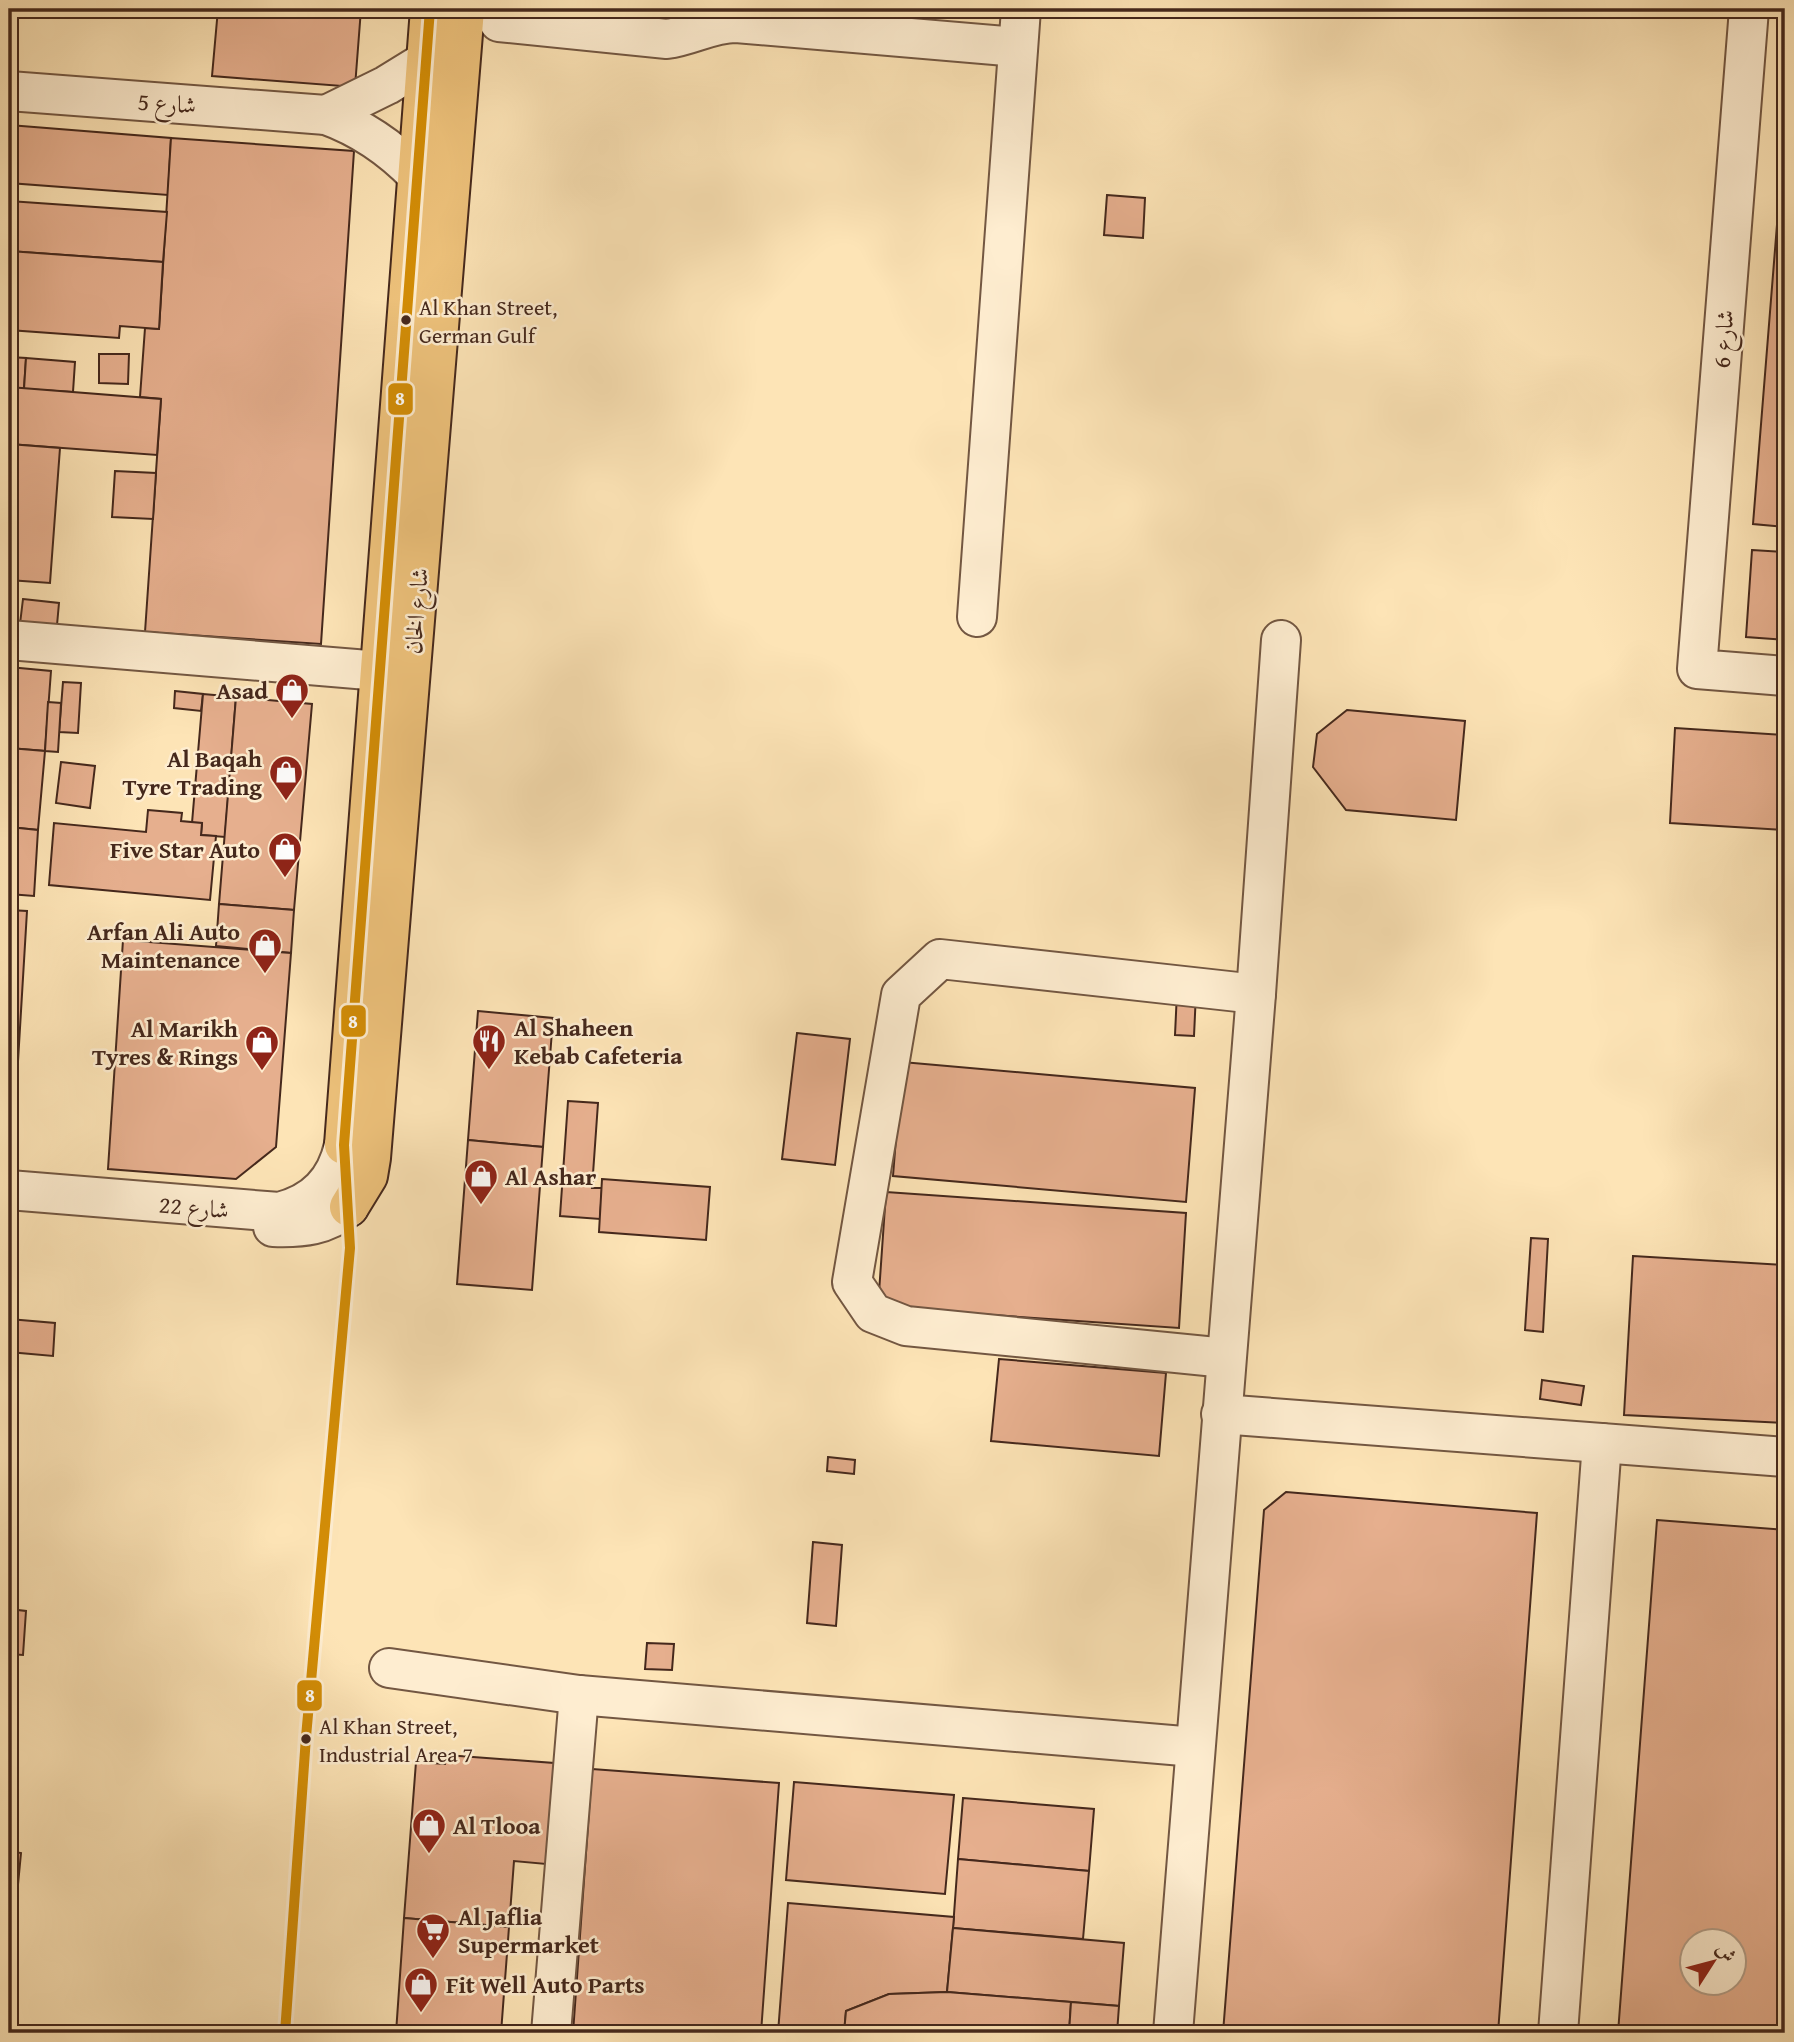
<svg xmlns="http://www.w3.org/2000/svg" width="1794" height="2042" viewBox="0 0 1794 2042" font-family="'Gentium Book Plus',Amiri,serif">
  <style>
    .building { fill: #e6af8e; stroke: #45281c; stroke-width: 2; fill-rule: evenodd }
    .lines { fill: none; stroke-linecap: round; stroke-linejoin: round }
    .minor-casing { stroke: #735742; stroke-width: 42 }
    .major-casing { stroke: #45281c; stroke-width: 42 }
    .minor { stroke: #feedd0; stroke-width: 38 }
    .major { stroke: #eec27b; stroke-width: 38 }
    .bus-1-casing { stroke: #feedd0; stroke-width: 16 }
    .bus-1 { stroke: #d38d06; stroke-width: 10 }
    .bus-dot { fill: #45281c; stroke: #feedd0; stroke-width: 2.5 }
    .labels { text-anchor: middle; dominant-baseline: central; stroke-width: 5; stroke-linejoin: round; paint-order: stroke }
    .bus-label { font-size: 22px; fill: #45281c; stroke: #feedd0; text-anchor: start }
    .street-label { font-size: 24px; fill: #45281c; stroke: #feedd0 }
    .poi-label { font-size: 24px; font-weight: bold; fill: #45281c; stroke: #feedd0; text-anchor: end }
    .line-badge { stroke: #feedd0; stroke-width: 2.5 }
    .badge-label { font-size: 19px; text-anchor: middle; font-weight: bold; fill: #fff }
  </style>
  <rect width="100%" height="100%" fill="#fde4b6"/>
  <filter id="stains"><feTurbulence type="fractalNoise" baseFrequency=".00286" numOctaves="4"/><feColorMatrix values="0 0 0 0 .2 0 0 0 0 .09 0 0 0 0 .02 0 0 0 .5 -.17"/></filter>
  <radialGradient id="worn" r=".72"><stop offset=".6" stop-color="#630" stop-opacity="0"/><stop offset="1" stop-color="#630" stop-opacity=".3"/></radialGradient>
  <g class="building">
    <path d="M218 9H361L355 87 212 76Z"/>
    <path d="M9 125 171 138 168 195 9 183Z"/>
    <path d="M1785 125V527L1753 524Z"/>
    <path d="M171 138 354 151 321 644 145 632 161 399 140 397 145 328 159 329Z"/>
    <path d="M1107 195 1145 198 1143 238 1104 235Z"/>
    <path d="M9 201 167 212 163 262 9 251Z"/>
    <path d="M9 251 163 262 159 329 120 326 119 338 9 330Z"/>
    <path d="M99 354H129L128 384 99 383Z"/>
    <path d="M9 357 26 358 24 389 9 387Z"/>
    <path d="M26 358 75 362 73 392 24 389Z"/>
    <path d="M9 387 161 399 157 455 9 444Z"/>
    <path d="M9 444 60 448 50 583 9 580Z"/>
    <path d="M115 471 156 473 153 519 112 517Z"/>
    <path d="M1752 550 1785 552V640L1746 637Z"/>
    <path d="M23 599 59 603 56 636 19 632Z"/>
    <path d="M9 667 51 671 45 751 9 748Z"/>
    <path d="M63 682 81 683 78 733 59 732Z"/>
    <path d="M175 691 203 694 201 711 174 708Z"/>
    <path d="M203 694 236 697 225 837 201 835 202 823H192Z"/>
    <path d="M236 697 312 704 294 910 219 904Z"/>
    <path d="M48 702 61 703 58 752 45 751Z"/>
    <path d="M1347 710 1465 721 1456 820 1346 810 1313 767 1317 734Z"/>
    <path d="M1675 728 1785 735V830L1670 823Z"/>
    <path d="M9 748 45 751 38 830 9 827Z"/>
    <path d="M61 762 95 766 90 808 56 803Z"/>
    <path d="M148 810 182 813 181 821 202 823 201 835 216 836 210 900 49 885 54 823 146 832Z"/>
    <path d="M9 827 38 830 34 896 9 894Z"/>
    <path d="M219 904 294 910 291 953 216 946Z"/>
    <path d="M9 910 27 911 14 1128 9 1127Z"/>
    <path d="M123 940 291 953 276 1147 236 1179 108 1169Z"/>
    <path d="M1177 992 1196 993 1194 1036 1175 1035Z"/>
    <path d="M478 1011 553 1018 543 1147 468 1140Z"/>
    <path d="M797 1033 850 1039 835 1165 782 1159Z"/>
    <path d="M902 1062 1195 1088 1186 1202 893 1176Z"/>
    <path d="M568 1101 598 1103 592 1188H602L600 1219 560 1216Z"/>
    <path d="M468 1140 543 1147 532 1290 457 1284Z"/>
    <path d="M602 1179 710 1187 706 1240 599 1232Z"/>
    <path d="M886 1192 1186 1213 1179 1328 878 1307Z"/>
    <path d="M1531 1238 1548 1239 1543 1332 1525 1330Z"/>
    <path d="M1633 1256 1785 1265V1423L1624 1415Z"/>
    <path d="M9 1319 55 1323 53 1356 9 1352Z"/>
    <path d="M999 1359 1166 1373 1159 1456 991 1441Z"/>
    <path d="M1542 1380 1584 1386 1581 1405 1540 1399Z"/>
    <path d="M828 1457 855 1460 854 1474 827 1471Z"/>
    <path d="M1286 1492 1537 1513 1498 2033H1223L1264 1510Z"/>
    <path d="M1657 1520 1785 1530V2033H1618ZM1692 1940H1734V1982H1692Z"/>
    <path d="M813 1542 842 1545 836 1626 807 1623Z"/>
    <path d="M9 1609 26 1611 23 1655 9 1654Z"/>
    <path d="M647 1643 674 1644 672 1670 645 1669Z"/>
    <path d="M446 1755 554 1763 546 1864 514 1861 509 1927 404 1918 416 1762 445 1764Z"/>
    <path d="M592 1769 779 1783 761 2033H573Z"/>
    <path d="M794 1782 954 1795 945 1894 786 1880Z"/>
    <path d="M963 1798 1094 1809 1089 1871 958 1859Z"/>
    <path d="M9 1851 21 1853 12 1947 9 1946Z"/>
    <path d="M958 1859 1089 1871 1083 1939 953 1928Z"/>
    <path d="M788 1903 954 1917 947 1992 889 1994 846 2011 844 2033H778Z"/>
    <path d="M404 1918 509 1927 501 2033H396Z"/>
    <path d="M953 1928 1124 1943 1119 2006 947 1992Z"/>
    <path d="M947 1992 1071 2002 1069 2033H844L846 2011 889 1994Z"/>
    <path d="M1071 2002 1119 2006 1117 2033H1069Z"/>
  </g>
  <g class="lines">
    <g class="minor-casing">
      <g id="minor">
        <path d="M1749 9 1697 669 1785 676"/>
        <path d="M499 22 667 39C691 36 711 23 736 23L1018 47"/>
        <path d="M9 91 326 115C362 128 390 147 417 175"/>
        <path d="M326 115 387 85 426 61"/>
        <path d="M977 617 1021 9"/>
        <path d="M9 640 380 671"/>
        <path d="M9 1190 279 1212C315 1203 336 1181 344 1145"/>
        <path d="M273 1227C304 1228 324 1226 349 1207"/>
        <path d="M1226 1358 906 1326 873 1313 852 1282 901 995 940 959 1256 994"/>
        <path d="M1221 1414 1785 1457"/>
        <path d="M389 1668 579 1695 1195 1747"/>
        <path d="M551 2033 579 1695"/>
        <path d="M1173 2033 1256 994 1281 640"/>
        <path d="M1558 2033 1602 1443"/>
      </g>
    </g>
    <g class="major-casing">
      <g id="major">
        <path d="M344 1145 430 9"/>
        <path d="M349 1207 368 1176 371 1158 465 9"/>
      </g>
    </g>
    <use href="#minor" class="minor"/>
    <use href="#major" class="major"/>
    <g class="bus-1-casing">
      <path id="bus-1" d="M285 2033 306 1737 350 1248 344 1145 430 9"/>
    </g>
    <use href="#bus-1" class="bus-1"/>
  </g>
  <defs>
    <g id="shop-pin" transform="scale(1.75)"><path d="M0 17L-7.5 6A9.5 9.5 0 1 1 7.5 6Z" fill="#8f2418" stroke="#feedd0"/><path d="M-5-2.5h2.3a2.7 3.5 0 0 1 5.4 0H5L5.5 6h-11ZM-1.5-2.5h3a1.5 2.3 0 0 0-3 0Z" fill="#fff"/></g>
    <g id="restaurant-pin" transform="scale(1.75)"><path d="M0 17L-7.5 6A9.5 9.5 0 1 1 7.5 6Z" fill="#8f2418" stroke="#feedd0"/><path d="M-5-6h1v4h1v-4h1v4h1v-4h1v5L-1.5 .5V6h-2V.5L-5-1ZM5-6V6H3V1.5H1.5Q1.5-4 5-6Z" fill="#fff"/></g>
    <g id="supermarket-pin" transform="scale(1.75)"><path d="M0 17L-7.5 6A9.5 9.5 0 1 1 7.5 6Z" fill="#8f2418" stroke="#feedd0"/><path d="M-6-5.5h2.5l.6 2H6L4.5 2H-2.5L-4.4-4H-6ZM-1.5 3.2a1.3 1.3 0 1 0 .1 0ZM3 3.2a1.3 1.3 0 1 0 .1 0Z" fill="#fff"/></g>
  </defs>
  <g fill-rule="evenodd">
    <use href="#shop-pin" x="292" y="690"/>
    <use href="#shop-pin" x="286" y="772"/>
    <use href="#shop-pin" x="285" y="849"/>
    <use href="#shop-pin" x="265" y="945"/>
    <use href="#restaurant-pin" x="489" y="1041"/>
    <use href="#shop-pin" x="262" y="1042"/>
    <use href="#shop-pin" x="481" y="1176"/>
    <use href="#shop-pin" x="429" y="1825"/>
    <use href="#supermarket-pin" x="433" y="1930"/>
    <use href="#shop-pin" x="421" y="1984"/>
  </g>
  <g class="bus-dot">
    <circle cx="406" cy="320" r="6"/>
    <circle cx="306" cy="1739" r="6"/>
  </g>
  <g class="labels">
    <g class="bus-label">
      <text x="419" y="307">Al Khan Street,<tspan x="419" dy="28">German Gulf</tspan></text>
      <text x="319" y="1726">Al Khan Street,<tspan x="319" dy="28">Industrial Area 7</tspan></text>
    </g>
    <g class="street-label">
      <text transform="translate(167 103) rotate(4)">شارع 5</text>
      <text transform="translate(1723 339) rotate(-86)">شارع 6</text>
      <text transform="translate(416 611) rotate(-85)">شارع الخان</text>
      <text transform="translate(194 1207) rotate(5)">شارع 22</text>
    </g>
    <g class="poi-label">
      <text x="268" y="690">Asad</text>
      <text x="262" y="758">Al Baqah<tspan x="262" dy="28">Tyre Trading</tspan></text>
      <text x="260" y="849">Five Star Auto</text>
      <text x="240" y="931">Arfan Ali Auto<tspan x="240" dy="28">Maintenance</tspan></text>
      <text x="514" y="1027" text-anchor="start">Al Shaheen<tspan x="514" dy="28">Kebab Cafeteria</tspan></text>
      <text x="238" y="1028">Al Marikh<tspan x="238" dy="28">Tyres &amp; Rings</tspan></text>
      <text x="505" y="1176" text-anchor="start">Al Ashar</text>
      <text x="453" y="1825" text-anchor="start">Al Tlooa</text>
      <text x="458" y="1916" text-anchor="start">Al Jaflia<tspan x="458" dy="28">Supermarket</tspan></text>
      <text x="446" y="1984" text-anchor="start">Fit Well Auto Parts</text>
    </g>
  </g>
  <g class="line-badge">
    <rect x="387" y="382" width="27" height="34" rx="7" fill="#d38d06"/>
    <rect x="340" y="1004" width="27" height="34" rx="7" fill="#d38d06"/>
    <rect x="296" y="1679" width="27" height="33" rx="7" fill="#d38d06"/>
  </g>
  <g class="badge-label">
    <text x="400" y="405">8</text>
    <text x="353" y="1028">8</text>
    <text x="310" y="1702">8</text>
  </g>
  <rect width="1794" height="2042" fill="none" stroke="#fde4b6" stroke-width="35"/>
  <rect x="10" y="10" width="1773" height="2021" fill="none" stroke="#45281c" stroke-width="3.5"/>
  <rect x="18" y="18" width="1759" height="2007" fill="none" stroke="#45281c" stroke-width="2"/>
  <g transform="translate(1713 1962) rotate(54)"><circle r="33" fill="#feedd0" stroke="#b49e88" stroke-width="2"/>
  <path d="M0-5L12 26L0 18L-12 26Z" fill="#8f2418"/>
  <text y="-10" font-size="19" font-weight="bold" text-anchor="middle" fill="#45281c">ش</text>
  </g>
  <rect width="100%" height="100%" filter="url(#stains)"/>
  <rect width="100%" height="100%" fill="url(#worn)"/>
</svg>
